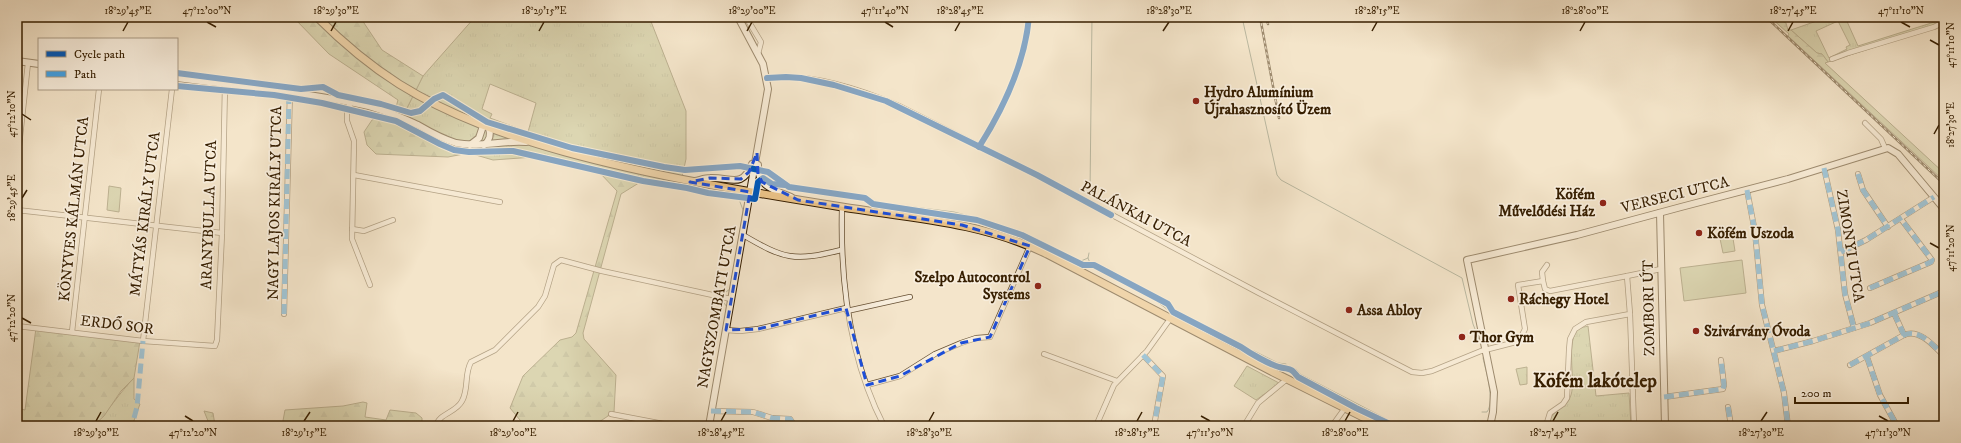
<svg xmlns="http://www.w3.org/2000/svg" width="1961" height="443" viewBox="0 0 1961 443" font-family="'IM FELL DW Pica',serif">
  <style>
    .grass { fill: url(#grass-tufts); stroke: #7a714b; fill-rule: evenodd }
    .forest { fill: url(#forest-firs); stroke: #7a714b }
    .garden { fill: #bec496; stroke: #7a714b }
    .lines { fill: none; stroke-linecap: round; stroke-linejoin: round }
    .stream { stroke: #737f6b; stroke-width: 1 }
    .street-casing { stroke: #665033; stroke-width: 6 }
    .secondary-casing { stroke: #361e00; stroke-width: 8 }
    .primary-casing { stroke: #361e00; stroke-width: 9 }
    .street { stroke: #f8eedd; stroke-width: 4.5 }
    .secondary { stroke: #f8eedd; stroke-width: 6 }
    .primary { stroke: #eac286; stroke-width: 7 }
    .rail-casing { stroke: #361e00; stroke-width: 2.5 }
    .rail { stroke: #f8eedd; stroke-width: 1; stroke-dasharray: 3; stroke-linecap: butt }
    .quiet { stroke: #3fa2e9; stroke-width: 5; stroke-dasharray: 10 5; stroke-linecap: butt }
    .cycleway-casing { stroke: #f8eedd; stroke-width: 8 }
    .cycleway { stroke: #0057b8; stroke-width: 6 }
    .marked { fill: none; stroke: #1d4ed8; stroke-width: 3; stroke-dasharray: 8 5; stroke-linejoin: round }
    .ticks { fill: none; stroke: #361e00; stroke-width: 1.5 }
    .poi-dot { fill: #8f2418; stroke: #f8eedd; stroke-width: 1.5 }
    .labels { text-anchor: middle; dominant-baseline: central; stroke-width: 3.5; stroke-linejoin: round; paint-order: stroke }
    .poi-label { font-size: 15px; font-weight: bold; fill: #361e00; stroke: #f8eedd; text-anchor: start }
    .street-label { font-size: 15px; fill: #361e00; stroke: #f8eedd }
    .district-label { font-size: 19px; font-weight: bold; fill: #361e00; stroke: #f8eedd }
    .neatline { fill: none; stroke: #361e00; stroke-width: 1.5 }
    .ticks-label { font-size: 10px; text-anchor: middle; fill: #361e00 }
  </style>
  <defs>
    <pattern id="grass-tufts" width="24" height="20" patternUnits="userSpaceOnUse"><rect width="24" height="20" fill="#bec496"/><path d="M3 7l-1-3M5 7V3M7 7l1-3M15 17l-1-3M17 17v-4M19 17l1-3" fill="none" stroke="#a4a880"/></pattern>
    <pattern id="forest-firs" width="22" height="20" patternUnits="userSpaceOnUse"><rect width="22" height="20" fill="#bec496"/><path d="M5 1l3.5 6h-7zM16 11l3.5 6h-7z" fill="#a4a880"/></pattern>
  </defs>
  <rect width="100%" height="100%" fill="#f4e5cb"/>
  <filter id="stains"><feTurbulence type="fractalNoise" baseFrequency=".005" numOctaves="4"/><feColorMatrix values="0 0 0 0 .2 0 0 0 0 .09 0 0 0 0 .02 0 0 0 .5 -.17"/></filter>
  <radialGradient id="worn" r=".72"><stop offset=".6" stop-color="#630" stop-opacity="0"/><stop offset="1" stop-color="#630" stop-opacity=".3"/></radialGradient>
  <g class="grass">
    <path d="M475 17H645L650 19 686 111V159L680 186 642 181 534 157 493 160 469 153 404 114 423 76ZM490 84 536 103 528 132 490 118 492 114 482 109Z"/>
    <path d="M1828 17H1845L1858 46 1944 19V25L1828 62 1822 54 1817 53 1791 30ZM1838 21 1850 45 1846 47 1847 49 1829 58 1816 31Z"/>
    <path d="M1588 326 1596 396 1629 393 1631 426H1574V423H1563L1562 426H1549L1550 418C1557 409 1568 406 1571 395 1576 380 1565 339 1579 329 1582 327 1585 327 1588 326Z"/>
    <path d="M1247 366 1279 383V384L1256 400 1234 386Z"/>
    <path d="M1527 367V384L1520 385 1516 369Z"/>
    <path d="M134 378V399L140 404 132 426H93C109 411 119 393 134 378Z"/>
  </g>
  <g class="forest">
    <path d="M293 17H360L382 50 423 76 404 114 469 153 448 157 376 154 367 145 364 132 372 120 396 107 398 100 329 54Z"/>
    <path d="M1770 17H1775L1786 23 1788 30H1791L1817 53 1822 54 1828 62 1825 63 1944 173V181L1788 36 1789 34Z"/>
    <path d="M599 172 642 181 621 194 583 333 584 339 616 375 614 412 593 426H525L510 408 523 376 560 340 572 337 576 333 617 191Z"/>
    <path d="M36 328 140 341 134 378 121 391 104 416 93 426H17V408L25 410Z"/>
    <path d="M363 402 367 403 365 417 386 420 390 410 416 413 422 418V426H282L285 410 343 406Z"/>
    <path d="M204 411 213 413 215 425 221 426H210Z"/>
  </g>
  <g class="garden">
    <path d="M109 186 121 188 119 212 107 210Z"/>
    <path d="M1731 226 1735 251 1723 253 1718 229Z"/>
    <path d="M1742 260 1746 293 1684 301 1680 268Z"/>
  </g>
  <g class="lines">
    <g class="stream">
      <path d="M1242 17 1277 175 1281 180 1462 278 1473 324 1480 342"/>
      <path d="M801 191 866 201"/>
      <path d="M1090 193 1092 17"/>
      <path d="M873 202 954 212 985 220 1037 239 1081 261 1088 258 1089 253"/>
      <path d="M738 244 743 210 740 202"/>
      <path d="M1088 258 1090 263"/>
      <path d="M1092 267 1153 298"/>
      <path d="M726 292 730 289 734 267"/>
      <path d="M1155 300 1168 310"/>
      <path d="M1254 351 1278 363 1286 364"/>
      <path d="M1296 369 1300 374 1400 426"/>
      <path d="M1482 412H1487C1495 401 1486 371 1483 358"/>
      <path d="M1475 421 1482 426"/>
      <path d="M706 426 727 307 724 303"/>
      <path d="M1463 426 1466 422"/>
    </g>
    <g class="street-casing">
      <g id="street">
        <path d="M746 17 761 42 758 54"/>
        <path d="M1832 59 1848 53 1934 27 1944 22"/>
        <path d="M767 78C808 72 862 90 899 106L1037 175 1259 293 1412 372 1422 373 1432 371 1481 351 1516 342 1521 337 1525 329 1518 285 1543 281 1545 289 1550 291 1627 276 1630 314 1586 322 1575 329 1570 339 1569 350 1567 398 1563 404 1550 413 1546 426"/>
        <path d="M351 103 347 108V121L354 141 352 239 370 285"/>
        <path d="M1865 123 1881 139 1885 148"/>
        <path d="M979 147C1003 109 1025 62 1029 17"/>
        <path d="M17 165 28 63"/>
        <path d="M1824 168 1838 230 1845 294 1854 328"/>
        <path d="M1858 174 1863 190 1888 227"/>
        <path d="M354 175 500 202"/>
        <path d="M1747 190 1755 232 1762 305 1784 393 1788 426"/>
        <path d="M842 207C840 282 849 358 884 426"/>
        <path d="M17 210 222 233"/>
        <path d="M352 229 364 231 393 220"/>
        <path d="M743 235C784 259 794 262 841 250"/>
        <path d="M1841 252 1866 240 1934 197"/>
        <path d="M1627 276 1661 269"/>
        <path d="M1543 281 1542 272 1547 265"/>
        <path d="M1870 288 1931 262 1932 260 1901 219"/>
        <path d="M847 311 910 297"/>
        <path d="M1894 313 1904 335"/>
        <path d="M284 314 290 92"/>
        <path d="M1630 314 1634 426"/>
        <path d="M17 326 143 341 215 346 217 340 222 233 225 84"/>
        <path d="M726 330 740 331 758 329 846 308"/>
        <path d="M72 332 99 89"/>
        <path d="M143 341 172 89"/>
        <path d="M1774 351 1813 341 1870 323 1944 291"/>
        <path d="M1044 354 1117 381"/>
        <path d="M1143 355 1163 376 1154 426"/>
        <path d="M1867 357 1880 395 1897 426"/>
        <path d="M1850 365 1904 335C1919 328 1934 346 1944 356"/>
        <path d="M867 385 900 376 935 354 961 343 976 338 990 337 1030 246"/>
        <path d="M1664 397 1723 389 1724 385 1721 360"/>
        <path d="M1728 407 1731 426"/>
        <path d="M711 411 753 412 772 418 790 419 792 422V426"/>
        <path d="M611 414 674 426"/>
        <path d="M436 426C439 413 456 413 462 401 469 389 464 374 471 362L495 350 538 307 545 296 554 265 561 260 602 271 731 299"/>
        <path d="M1096 426 1114 385 1147 351 1170 319"/>
        <path d="M1244 426 1258 403 1287 379"/>
        <path d="M1332 426 1345 408"/>
      </g>
    </g>
    <g class="secondary-casing">
      <g id="secondary">
        <path d="M17 61 39 64"/>
        <path d="M177 78C239 86 302 92 364 105 383 109 400 117 418 125 430 132 443 139 456 143 480 148 502 140 526 142"/>
        <path d="M470 145 479 138 483 126"/>
        <path d="M484 145C490 140 491 135 489 128"/>
        <path d="M758 165C757 186 774 190 791 197"/>
        <path d="M695 181C700 180 705 178 710 178 731 177 742 189 752 164"/>
        <path d="M1660 213 1665 426"/>
        <path d="M709 426 768 89 763 64 738 17"/>
        <path d="M1490 426 1493 412 1494 392 1467 260 1577 235 1681 207 1788 179 1888 148 1898 154 1944 209"/>
      </g>
    </g>
    <g class="primary-casing">
      <path id="primary" d="M317 17C342 42 369 65 399 84 450 116 508 136 565 152 656 177 749 192 842 207 912 218 982 222 1047 254L1271 371 1381 426"/>
    </g>
    <use href="#street" class="street"/>
    <use href="#secondary" class="secondary"/>
    <use href="#primary" class="primary"/>
    <g class="rail-casing">
      <g id="rail">
        <path d="M1260 17 1279 118"/>
        <path d="M1266 17 1268 24"/>
        <path d="M1728 17 1730 19"/>
        <path d="M1766 17 1944 184"/>
      </g>
    </g>
    <use href="#rail" class="rail"/>
    <g class="quiet">
      <path d="M1824 168 1838 230 1845 294 1854 328"/>
      <path d="M1858 174 1863 190 1888 227"/>
      <path d="M1747 190 1755 232 1762 305 1784 393 1788 426"/>
      <path d="M1841 252 1866 240 1934 197"/>
      <path d="M1870 288 1931 262 1932 260 1901 219"/>
      <path d="M1894 313 1904 335"/>
      <path d="M284 314 289 94"/>
      <path d="M1774 351 1813 341 1870 323 1944 291"/>
      <path d="M1143 355 1163 376 1154 426"/>
      <path d="M1867 357 1880 395 1897 426"/>
      <path d="M1850 365 1904 335C1919 328 1934 346 1944 356"/>
      <path d="M1664 397 1723 389 1724 385 1721 360"/>
      <path d="M1728 407 1731 426"/>
      <path d="M711 411 753 412 772 418 790 419 792 422V426"/>
      <path d="M134 418 137 407 143 341"/>
    </g>
    <g class="cycleway-casing">
      <g id="cycleway">
        <path d="M177 73 301 89 323 87 338 95 381 104 411 113 420 111 434 99 443 95 487 122 572 148 664 167 685 170 740 166 768 172 789 187 865 198 873 204 977 220 1022 235 1083 265H1094L1168 304 1173 312 1241 347C1251 354 1269 364 1279 367 1291 370 1290 367 1298 377L1356 408 1394 426"/>
        <path d="M767 78 786 77 801 78 834 85 886 101 1037 175 1111 215"/>
        <path d="M177 86 274 95 322 103 396 121 440 144 454 150 469 152 513 151 643 181 687 188 708 193 755 199 758 182 763 178 772 184 785 185"/>
        <path d="M979 147C1003 109 1025 62 1029 17"/>
      </g>
    </g>
    <use href="#cycleway" class="cycleway"/>
  </g>
  <path d="M0 0H1961V443H0ZM757 153 758 174 762 182 798 200 962 225 1030 246 990 337 961 343 900 376 867 385 846 308 758 329 726 330 750 192 690 182 710 178 741 179 749 172Z" fill="#f4e5cb" fill-opacity=".55" fill-rule="evenodd"/>
  <path class="marked" d="M757 153 758 174 762 182 798 200 962 225 1030 246 990 337 961 343 900 376 867 385 846 308 758 329 726 330 750 192 690 182 710 178 741 179 749 172Z"/>
  <path class="ticks" d="M207 22 216 27M885 22 893 27M1901 22 1910 27M123 31 128 22M331 31 336 22M539 31 544 22M747 31 752 22M955 31 960 22M1163 31 1169 22M1372 31 1377 22M1580 31 1585 22M1788 31 1793 22M1930 40 1939 45M22 114 31 120M1934 134 1939 125M22 198 27 190M1930 243 1939 248M22 318 31 323M185 416 193 421M1201 416 1210 421M1879 416 1888 421M96 421 101 412M304 421 310 412M513 421 518 412M721 421 726 412M929 421 934 412M1137 421 1142 412M1345 421 1350 412M1553 421 1558 412M1761 421 1767 412"/>
  <g class="poi-dot">
    <circle cx="1196" cy="101" r="4"/>
    <circle cx="1603" cy="203" r="4"/>
    <circle cx="1699" cy="233" r="4"/>
    <circle cx="1038" cy="286" r="4"/>
    <circle cx="1511" cy="299" r="4"/>
    <circle cx="1349" cy="310" r="4"/>
    <circle cx="1696" cy="331" r="4"/>
    <circle cx="1462" cy="337" r="4"/>
  </g>
  <g class="labels">
    <g class="poi-label">
      <text x="1204" y="92">Hydro Alumínium<tspan x="1204" dy="17">Újrahasznosító Üzem</tspan></text>
      <text x="1595" y="194" text-anchor="end">Köfém<tspan x="1595" dy="17">Művelődési Ház</tspan></text>
      <text x="1707" y="233">Köfém Uszoda</text>
      <text x="1030" y="277" text-anchor="end">Szelpo Autocontrol<tspan x="1030" dy="17">Systems</tspan></text>
      <text x="1519" y="299">Ráchegy Hotel</text>
      <text x="1357" y="310">Assa Abloy</text>
      <text x="1704" y="331">Szivárvány Óvoda</text>
      <text x="1470" y="337">Thor Gym</text>
    </g>
    <g class="street-label">
      <text transform="translate(1675 195) rotate(-14)">VERSECI UTCA</text>
      <text transform="translate(275 203) rotate(-89)">NAGY LAJOS KIRÁLY UTCA</text>
      <text transform="translate(74 209) rotate(-84)">KÖNYVES KÁLMÁN UTCA</text>
      <text transform="translate(145 214) rotate(-83)">MÁTYÁS KIRÁLY UTCA</text>
      <text transform="translate(1136 214) rotate(28)">PALÁNKAI UTCA</text>
      <text transform="translate(209 215) rotate(-88)">ARANYBULLA UTCA</text>
      <text transform="translate(1850 246) rotate(81)">ZIMONYI UTCA</text>
      <text transform="translate(717 307) rotate(-80)">NAGYSZOMBATI UTCA</text>
      <text transform="translate(1649 308) rotate(-91)">ZOMBORI ÚT</text>
      <text transform="translate(117 325) rotate(7)">ERDŐ SOR</text>
    </g>
    <g class="district-label">
      <text x="1595" y="381">Köfém lakótelep</text>
    </g>
  </g>
  <rect width="1961" height="443" fill="none" stroke="#f4e5cb" stroke-width="44"/>
  <rect x="38" y="38" width="140" height="52" fill="#f8eedd" stroke="#aa9b85"/>
  <rect x="46" y="51" width="20" height="6" fill="#0057b8" stroke="#aa9b85"/>
  <text x="74" y="58" font-size="12" fill="#361e00">Cycle path</text>
  <rect x="46" y="71" width="20" height="6" fill="#3fa2e9" stroke="#aa9b85"/>
  <text x="74" y="78" font-size="12" fill="#361e00">Path</text>
  <path d="M1795 397v6h113v-6" fill="none" stroke="#361e00" stroke-width="2"/>
  <text x="1801" y="397" font-size="12" fill="#361e00" stroke="#f8eedd" stroke-width="3" paint-order="stroke">200 m</text>
  <rect x="22" y="22" width="1917" height="399" class="neatline"/>
  <g class="ticks-label">
    <text x="128" y="14">18°29'45"E</text>
    <text x="207" y="14">47°12'00"N</text>
    <text x="336" y="14">18°29'30"E</text>
    <text x="544" y="14">18°29'15"E</text>
    <text x="752" y="14">18°29'00"E</text>
    <text x="885" y="14">47°11'40"N</text>
    <text x="960" y="14">18°28'45"E</text>
    <text x="1169" y="14">18°28'30"E</text>
    <text x="1377" y="14">18°28'15"E</text>
    <text x="1585" y="14">18°28'00"E</text>
    <text x="1793" y="14">18°27'45"E</text>
    <text x="1901" y="14">47°11'10"N</text>
    <text transform="translate(1950 45) rotate(-90)" y="4">47°11'10"N</text>
    <text transform="translate(11 114) rotate(-90)" y="4">47°12'10"N</text>
    <text transform="translate(1950 125) rotate(-90)" y="4">18°27'30"E</text>
    <text transform="translate(11 198) rotate(-90)" y="4">18°29'45"E</text>
    <text transform="translate(1950 248) rotate(-90)" y="4">47°11'20"N</text>
    <text transform="translate(11 318) rotate(-90)" y="4">47°12'20"N</text>
    <text x="96" y="436">18°29'30"E</text>
    <text x="193" y="436">47°12'20"N</text>
    <text x="304" y="436">18°29'15"E</text>
    <text x="513" y="436">18°29'00"E</text>
    <text x="721" y="436">18°28'45"E</text>
    <text x="929" y="436">18°28'30"E</text>
    <text x="1137" y="436">18°28'15"E</text>
    <text x="1210" y="436">47°11'50"N</text>
    <text x="1345" y="436">18°28'00"E</text>
    <text x="1553" y="436">18°27'45"E</text>
    <text x="1761" y="436">18°27'30"E</text>
    <text x="1888" y="436">47°11'30"N</text>
  </g>
  <rect width="100%" height="100%" filter="url(#stains)"/>
  <rect width="100%" height="100%" fill="url(#worn)"/>
</svg>
